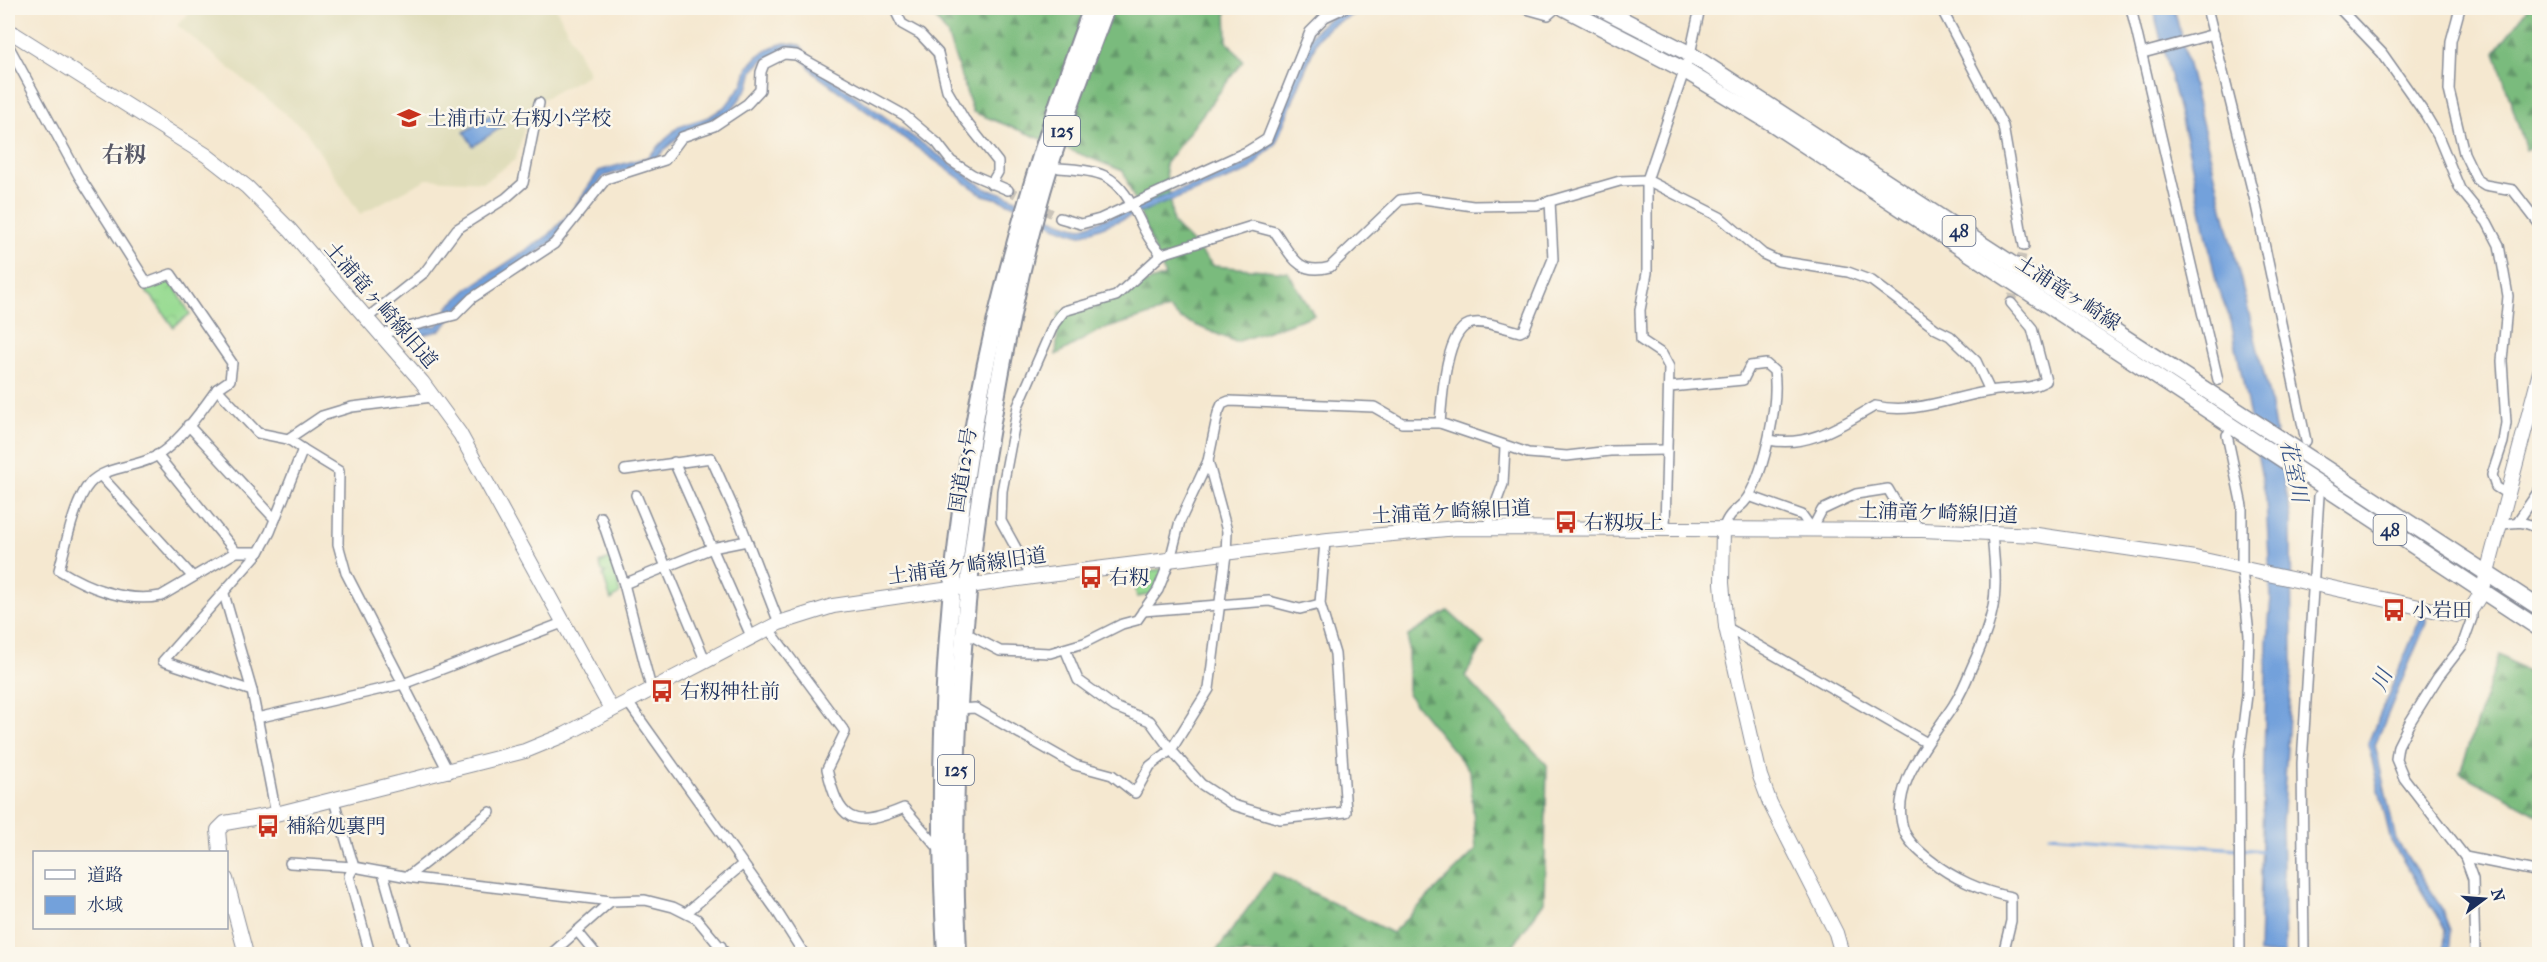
<svg xmlns="http://www.w3.org/2000/svg" width="2547" height="962" viewBox="0 0 2547 962" font-family="'IM FELL French Canon','Noto Serif JP',serif">
  <style>
    .built { fill: #e0ddbb }
    .forest { fill: url(#forest-firs); stroke: #4a756e; stroke-width: 1.5 }
    .park { fill: url(#park-crowns); stroke: #5a8578; stroke-width: 1.5 }
    .water { fill: #73a1db; stroke: #47689c; stroke-width: 1.5 }
    .lines { fill: none; stroke-linecap: round; stroke-linejoin: round }
    .stream { stroke: #73a1db; stroke-width: 3 }
    .street-tunnel { stroke: #c9c3b9; stroke-width: 9; stroke-dasharray: 9 4.5; stroke-linecap: butt }
    .street-casing { stroke: #888c97; stroke-width: 12 }
    .secondary-casing { stroke: #888c97; stroke-width: 16 }
    .primary-casing { stroke: #888c97; stroke-width: 18 }
    .highway-casing { stroke: #888c97; stroke-width: 20 }
    .street { stroke: #fff; stroke-width: 9 }
    .secondary { stroke: #fff; stroke-width: 14 }
    .primary { stroke: #fff; stroke-width: 15 }
    .highway { stroke: #fff; stroke-width: 16 }
    .labels { text-anchor: middle; dominant-baseline: central; stroke-width: 5; stroke-linejoin: round; paint-order: stroke }
    .shield { fill: #fbf7ec; stroke: #5e6b89; stroke-width: 1.5 }
    .shield-label { font-size: 18px; font-weight: bold; fill: #1b2f5e }
    .poi-label { font-size: 20px; fill: #1b2f5e; stroke: #fbf7ec; text-anchor: start }
    .street-label { font-size: 20px; fill: #1b2f5e; stroke: #fbf7ec }
    .water-label { font-size: 21px; font-style: italic; fill: #3a578a; stroke: #fbf7ec }
    .quarter-label { font-size: 22px; font-weight: bold; fill: #575867; stroke: #fbf7ec }
  </style>
  <defs>
    <pattern id="forest-firs" width="22" height="20" patternUnits="userSpaceOnUse" patternTransform="scale(1.5)"><rect width="22" height="20" fill="#7abb7d"/><path d="M5 1l3.5 6h-7zM16 11l3.5 6h-7z" fill="#63986a"/></pattern>
    <pattern id="park-crowns" width="20" height="18" patternUnits="userSpaceOnUse" patternTransform="scale(1.5)"><rect width="20" height="18" fill="#99db93"/><path d="M2 6a3 3 0 1 1 6 0M12 15a3 3 0 1 1 6 0" fill="none" stroke="#83bc81"/></pattern>
  </defs>
  <rect width="100%" height="100%" fill="#fbf7ec"/>
  <filter id="ink" filterUnits="userSpaceOnUse"><feTurbulence type="fractalNoise" baseFrequency=".0167" numOctaves="2"/><feDisplacementMap in="SourceGraphic" scale="12" xChannelSelector="R" yChannelSelector="G"/><feConvolveMatrix kernelMatrix="1 2 1 2 8 2 1 2 1" color-interpolation-filters="sRGB"/></filter>
  <filter id="wash" filterUnits="userSpaceOnUse"><feTurbulence type="fractalNoise" baseFrequency=".008" numOctaves="4" result="noise"/><feDisplacementMap in="SourceGraphic" scale="24" xChannelSelector="R" yChannelSelector="G"/><feGaussianBlur stdDeviation="1.35" result="paint"/><feColorMatrix in="noise" values="0 0 0 0 0 0 0 0 0 0 0 0 0 0 0 0 0 1.4 0 .05"/><feComposite in="paint" operator="in"/></filter>
  <g filter="url(#wash)">
    <rect width="100%" height="100%" fill="#f5e8d0"/>
    <path class="built" d="M195 8H556L589 74 530 106 516 159 484 182 427 179 360 214 305 130 177 25Z"/>
    <g class="forest">
      <path d="M928 8H1226L1227 41 1243 61 1165 164 1173 223 1214 266 1288 272 1314 315 1236 342 1181 319 1169 309 1098 331 1056 355 1059 313 1165 276 1123 171 973 112 947 34Z"/>
      <path d="M2528 8H2539L2540 143 2526 150 2495 52Z"/>
      <path d="M1448 611 1484 644 1465 676 1547 765 1544 902 1507 954H1214L1274 873 1392 933 1476 850 1470 771 1408 695V636Z"/>
      <path d="M2499 655 2539 678V815L2460 773Z"/>
    </g>
    <g class="park">
      <path d="M170 278 190 314 173 327 152 297 147 293 146 286Z"/>
      <path d="M613 558 620 593 611 600 603 575 606 573 602 571 599 563Z"/>
      <path d="M1164 569 1152 594 1137 597 1132 573Z"/>
    </g>
    <g class="water">
      <path d="M1352 8H1367L1330 26 1318 38 1275 145C1265 151 1258 162 1249 171L1081 235C1046 227 1019 202 983 195L815 74 797 52 784 50 762 61 753 70 749 86 730 112 712 123 681 134 652 162 604 176 553 241 453 312C446 331 437 333 418 335L417 327 436 326 444 319 448 307 468 289 549 235 574 208 599 171 648 157 678 127 709 117 726 106 743 84 748 67 758 56 772 47 785 43 800 45 819 70 986 189C1021 195 1046 222 1081 228L1245 165 1258 153 1312 34 1327 20Z"/>
      <path d="M2153 8H2174L2269 395 2291 519 2292 670 2282 824 2285 954H2259L2267 642 2271 598 2266 498 2231 321 2217 285 2188 147Z"/>
      <path d="M493 113 503 126 473 146 464 132Z"/>
      <path d="M2421 617 2426 618V623L2375 745 2396 840 2441 907 2450 930 2448 954H2442L2445 929 2391 841 2368 743Z"/>
    </g>
    <g class="lines">
      <path class="stream" d="M2049 835 2266 851"/>
    </g>
  </g>
  <g filter="url(#ink)">
    <g class="lines">
      <g class="street-tunnel">
        <path d="M1008 190 1060 218"/>
        <path d="M2011 303 2024 246"/>
      </g>
      <g class="street-casing">
        <g id="street">
          <path d="M894 8 902 24 920 34 938 53 947 90 964 119 998 162V172L991 184"/>
          <path d="M1523 8 1548 15 1556 8"/>
          <path d="M1941 8 2003 126 2024 246"/>
          <path d="M2131 8 2218 380"/>
          <path d="M2207 8 2256 205 2306 441"/>
          <path d="M2339 8 2382 53 2425 114 2438 136 2460 189 2487 222 2499 245 2508 296 2502 361 2506 423 2503 442 2492 475 2496 487 2509 495"/>
          <path d="M2460 8 2451 41 2449 90 2464 153 2477 180 2485 185 2513 190 2540 225"/>
          <path d="M8 10 11 8"/>
          <path d="M8 45 79 176 147 283 171 274 232 363 230 380 217 389"/>
          <path d="M2143 53 2214 34"/>
          <path d="M1059 168C1073 169 1093 170 1105 176 1135 191 1138 233 1162 254L1252 226 1275 232C1292 256 1298 276 1330 267L1400 200 1416 198 1473 206 1537 205 1620 181 1647 180 1720 217 1763 254 1778 261 1848 272 1872 281 1936 329 1950 336 1976 361 1990 391"/>
          <path d="M1060 218 1081 224 1100 219 1246 152 1267 139 1310 32 1325 17 1344 8"/>
          <path d="M367 318 425 272 457 229 506 198 523 183 539 103"/>
          <path d="M381 334 455 315 472 298 554 244 606 179 665 160 682 137 714 126 747 104 760 90 761 72 764 64 784 54 796 55 904 115 937 143 951 161 973 175 1008 190"/>
          <path d="M1670 387 1743 380 1750 366 1766 364 1774 371C1779 403 1765 469 1748 497 1740 511 1731 507 1723 529"/>
          <path d="M217 389 258 433 288 439 303 449 270 532 259 552H236L161 596C126 603 88 588 59 570 65 548 75 499 90 483 103 468 133 467 150 459 175 449 202 410 217 389Z"/>
          <path d="M1440 423C1442 401 1445 333 1469 324 1482 319 1507 329 1520 332L1524 330 1553 259 1550 201"/>
          <path d="M188 425 275 519"/>
          <path d="M2227 435 2242 506V570L2249 635 2247 695 2239 759 2240 954"/>
          <path d="M288 439 322 416 352 407 432 397"/>
          <path d="M1769 440C1809 448 1841 425 1875 406 1915 415 1952 397 1991 391 2011 387 2028 391 2046 381L2032 328 2011 303"/>
          <path d="M303 449 339 471 338 544 346 573 449 773"/>
          <path d="M157 455 236 552"/>
          <path d="M1208 461 1227 531 1226 554 1209 689 1171 750 1201 784 1233 805 1280 819 1346 812 1335 654 1320 604 1325 541"/>
          <path d="M674 462 751 636"/>
          <path d="M625 470 711 458 741 525 779 623"/>
          <path d="M101 476 192 576"/>
          <path d="M636 495 705 660"/>
          <path d="M1749 496 1802 515 1812 529 1822 510 1856 494 1888 489 1899 508 1922 530"/>
          <path d="M601 517 624 584 651 688"/>
          <path d="M2518 521 2540 489"/>
          <path d="M2501 525C2517 521 2526 521 2540 530"/>
          <path d="M1487 527 1503 484 1505 447"/>
          <path d="M1665 528 1669 367 1662 354 1641 340 1640 310 1647 273V180L1690 54 1700 8"/>
          <path d="M1992 532C1993 550 1996 569 1995 587 1995 614 1982 645 1971 669 1966 682 1960 695 1953 706 1931 740 1886 789 1905 833 1910 844 1921 853 1930 860 1952 878 1983 892 2011 897V921L2003 954"/>
          <path d="M259 552 163 661 252 691 276 814"/>
          <path d="M1032 577 1001 521 1002 491 1018 406 1054 324 1064 311 1116 296 1162 254"/>
          <path d="M624 584 712 548 747 541"/>
          <path d="M224 594 252 691"/>
          <path d="M2472 608V618L2462 646 2438 677 2410 722 2398 746 2396 759 2404 778 2465 857 2473 879 2475 954"/>
          <path d="M1143 611 1269 601 1300 609 1320 604"/>
          <path d="M1726 627 1927 743"/>
          <path d="M768 628 845 732 827 769C839 821 852 830 904 808L941 851"/>
          <path d="M964 632 1000 651 1050 653 1084 643 1122 624 1137 620 1158 590 1170 560 1180 521 1208 461 1218 413 1222 404 1229 401 1374 407 1402 423H1440L1528 453 1567 456 1610 451 1667 450"/>
          <path d="M627 701 776 910 804 954"/>
          <path d="M958 709 975 708 1075 765 1112 775 1135 793 1150 766 1171 750 1150 721 1115 707 1078 680 1065 649"/>
          <path d="M257 718 403 684 565 622"/>
          <path d="M334 801 354 867 349 876 370 954"/>
          <path d="M2465 857 2540 872"/>
          <path d="M290 863 354 867 414 878 611 901 645 900 673 907 697 919 726 954"/>
          <path d="M383 873 406 954"/>
          <path d="M407 877 490 812"/>
          <path d="M686 913 743 864"/>
          <path d="M577 931 596 954"/>
          <path d="M551 954 611 901"/>
          <path d="M711 954 721 946"/>
          <path d="M2304 954 2302 763 2319 496"/>
        </g>
      </g>
      <g class="secondary-casing">
        <g id="secondary">
          <path d="M8 30 206 155 247 187 290 230 422 382 460 434 611 709"/>
          <path d="M1723 529 1722 583 1726 627 1760 776 1770 803 1836 933 1842 954"/>
          <path d="M220 852 218 830 225 823 276 814 525 751 564 735 779 623 833 606 1032 577 1328 540 1457 528 1922 530 2037 535 2195 558 2456 615 2472 608 2482 592 2540 372"/>
          <path d="M226 879 246 954"/>
        </g>
      </g>
      <g class="primary-casing">
        <g id="primary">
          <path d="M1564 8 1684 70 1773 124 2540 629"/>
          <path d="M1600 8 1690 54 2540 608"/>
        </g>
      </g>
      <g class="highway-casing">
        <g id="highway">
          <path d="M946 954C937 794 942 634 966 475 989 316 1036 158 1092 8"/>
          <path d="M958 954C949 770 962 586 995 404 1009 324 1025 245 1049 168 1066 113 1086 61 1106 8"/>
        </g>
      </g>
      <use href="#street" class="street"/>
      <use href="#secondary" class="secondary"/>
      <use href="#primary" class="primary"/>
      <use href="#highway" class="highway"/>
    </g>
  </g>
  <defs>
    <g id="school-bare" transform="scale(1.8)"><path d="M0-5L7-2L0 1L-7-2ZM-4 1L0 2.5L4 1V4Q0 6-4 4Z" fill="#c8321e" stroke="#fbf7ec" stroke-width="2.5" paint-order="stroke"/></g>
    <g id="bus-bare" transform="scale(1.8)"><path d="M-5-6H5V4H4V6H2V4H-2V6H-4V4H-5ZM-3.5-4V0h7V-4ZM-3.5 1.2v1.5H-2V1.2ZM2 1.2v1.5H3.5V1.2Z" fill="#c8321e" stroke="#fbf7ec" stroke-width="2.5" paint-order="stroke"/></g>
  </defs>
  <g fill-rule="evenodd">
    <use href="#school-bare" x="409" y="118"/>
    <use href="#bus-bare" x="1566" y="522"/>
    <use href="#bus-bare" x="1091" y="577"/>
    <use href="#bus-bare" x="2394" y="610"/>
    <use href="#bus-bare" x="662" y="691"/>
    <use href="#bus-bare" x="268" y="826"/>
  </g>
  <g class="labels">
    <g class="shield">
      <rect x="1044" y="116" width="36" height="30" rx="4.5"/>
      <rect x="1942.5" y="216" width="33" height="30" rx="4.5"/>
      <rect x="2373.5" y="515" width="33" height="30" rx="4.5"/>
      <rect x="938" y="755" width="36" height="30" rx="4.5"/>
    </g>
    <g class="shield-label">
      <text x="1062" y="131">125</text>
      <text x="1959" y="231">48</text>
      <text x="2390" y="530">48</text>
      <text x="956" y="770">125</text>
    </g>
    <g class="poi-label">
      <text x="427" y="118">土浦市立 右籾小学校</text>
      <text x="1584" y="522">右籾坂上</text>
      <text x="1109" y="577">右籾</text>
      <text x="2412" y="610">小岩田</text>
      <text x="680" y="691">右籾神社前</text>
      <text x="286" y="826">補給処裏門</text>
    </g>
    <g class="street-label">
      <text transform="translate(2068 293) rotate(33)">土浦竜ヶ崎線</text>
      <text transform="translate(381 305) rotate(49)">土浦竜ヶ崎線旧道</text>
      <text transform="translate(963 470) rotate(-81)">国道125号</text>
      <text transform="translate(1451 512) rotate(-3)">土浦竜ケ崎線旧道</text>
      <text transform="translate(1938 513) rotate(2)">土浦竜ケ崎線旧道</text>
      <text transform="translate(967 566) rotate(-8)">土浦竜ケ崎線旧道</text>
    </g>
    <g class="water-label">
      <text transform="translate(2294 471) rotate(78)">花室川</text>
      <text transform="translate(2382 680) rotate(-67)">川</text>
    </g>
    <g class="quarter-label">
      <text x="124" y="155">右籾</text>
    </g>
  </g>
  <rect width="2547" height="962" fill="none" stroke="#fbf7ec" stroke-width="30"/>
  <rect x="33" y="851" width="195" height="78" fill="#fbf7ec" stroke="#a1a7b3" stroke-width="1.5"/>
  <rect x="45" y="870" width="30" height="9" fill="#ffffff" stroke="#a1a7b3" stroke-width="1.5"/>
  <text x="87" y="881" font-size="18" fill="#1b2f5e">道路</text>
  <rect x="45" y="896" width="30" height="18" fill="#73a1db" stroke="#a1a7b3" stroke-width="1.5"/>
  <text x="87" y="911" font-size="18" fill="#1b2f5e">水域</text>
  <g transform="translate(2484 899) rotate(74)" stroke="#fbf7ec" stroke-width="4.5" paint-order="stroke">
  <path d="M0-4.5L10 22L0 15L-10 22Z" fill="#1b2f5e"/>
  <text y="-9" font-size="16" font-weight="bold" text-anchor="middle" fill="#1b2f5e">N</text>
  </g>
</svg>
